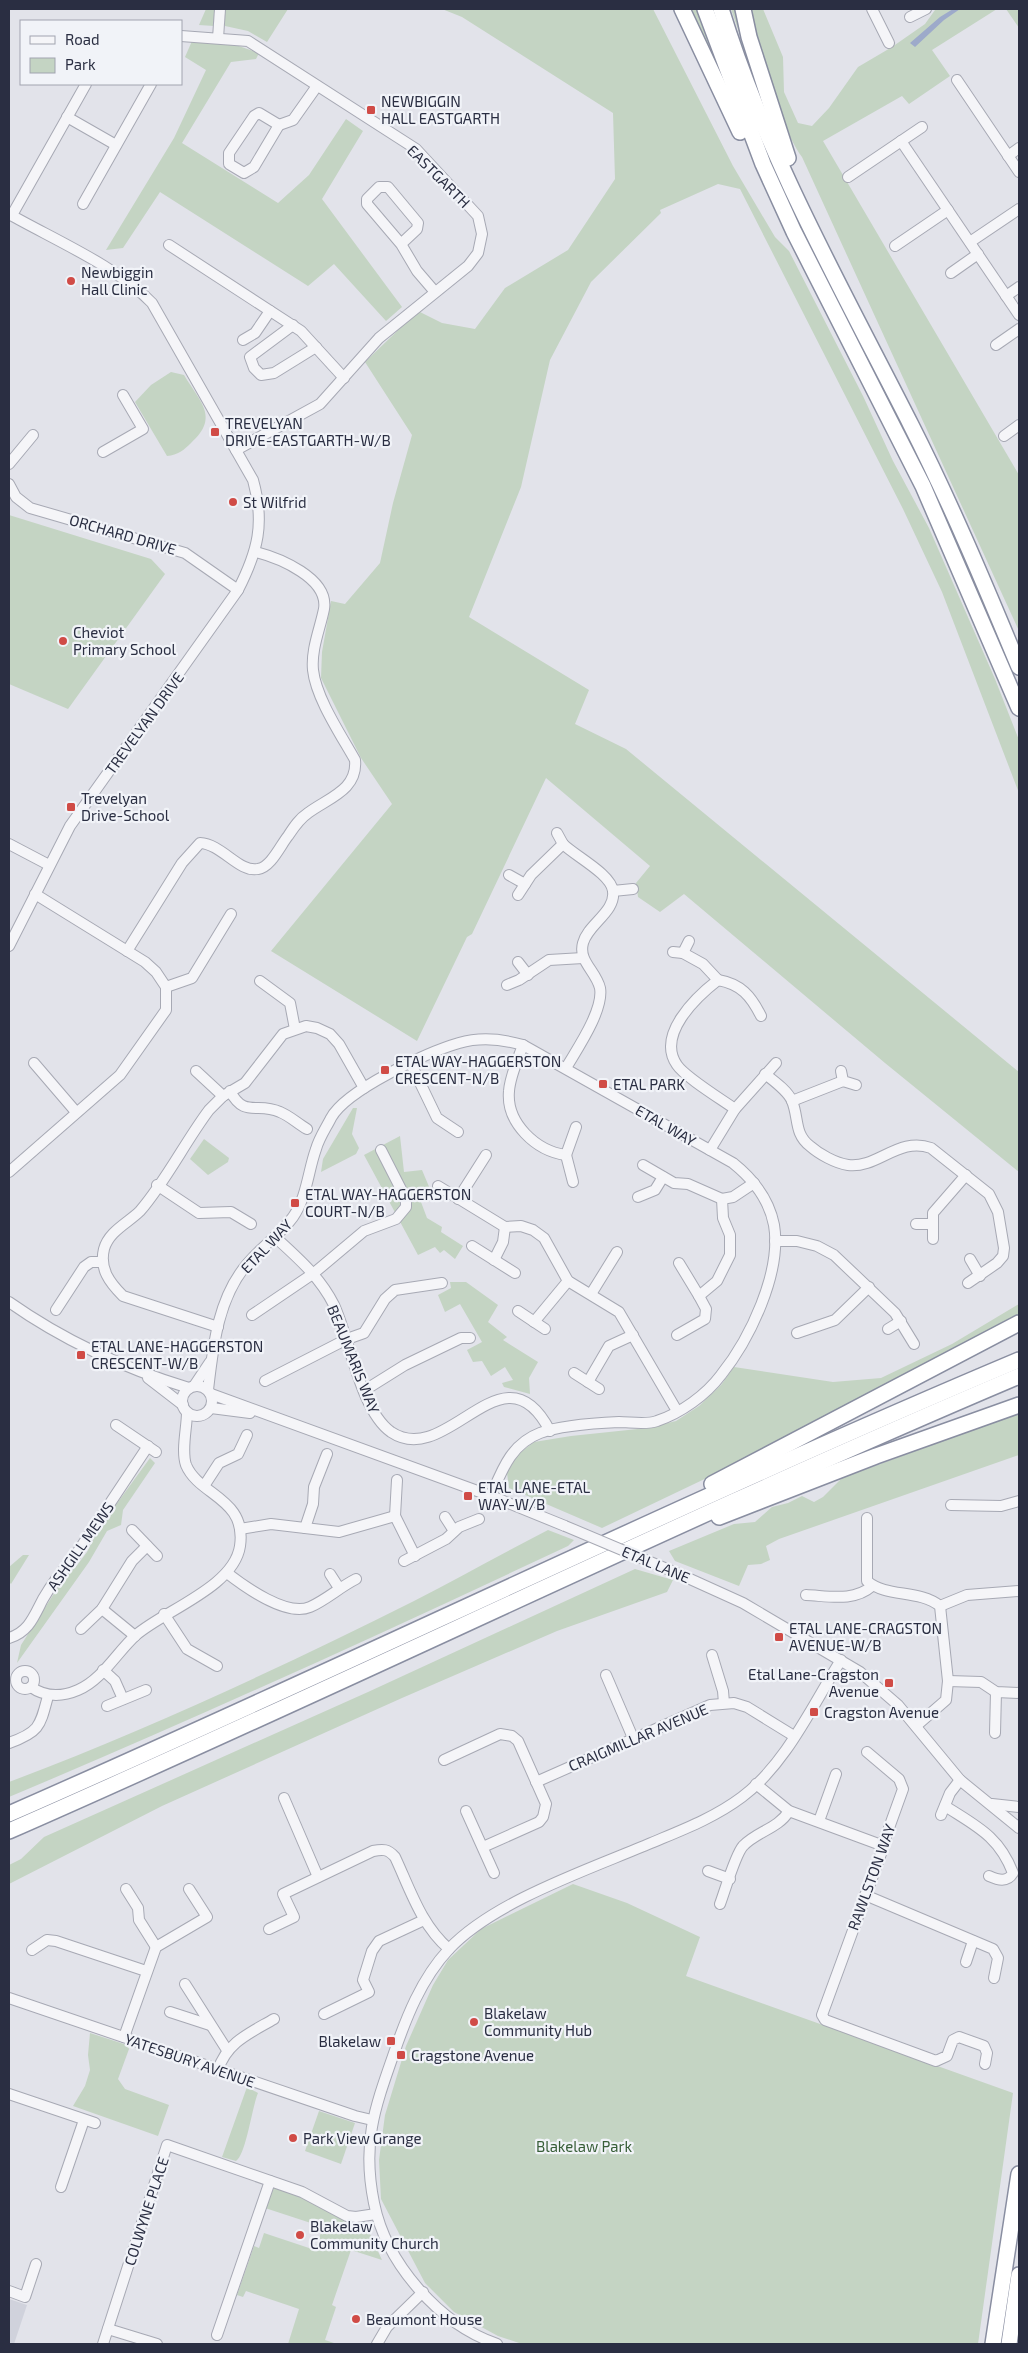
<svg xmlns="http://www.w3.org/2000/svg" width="1028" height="2353" viewBox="0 0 1028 2353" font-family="'Exo 2',sans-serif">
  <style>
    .built { fill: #d0d2dc }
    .green { fill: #c4d4c3 }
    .water { fill: #9daaca }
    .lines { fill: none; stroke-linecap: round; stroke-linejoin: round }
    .minor-casing { stroke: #a7a9b4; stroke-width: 12 }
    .highway-casing { stroke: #898ea1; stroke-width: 18 }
    .minor { stroke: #f5f5f8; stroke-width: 10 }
    .highway { stroke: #fff; stroke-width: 15 }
    .minor-bridge-casing { stroke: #a7a9b4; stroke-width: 12; stroke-linecap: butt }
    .minor-bridge { stroke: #f5f5f8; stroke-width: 10 }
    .poi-dot { fill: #d04b46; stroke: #f1f3f8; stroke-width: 2 }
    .labels { text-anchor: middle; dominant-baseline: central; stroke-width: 4.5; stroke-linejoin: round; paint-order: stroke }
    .poi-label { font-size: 15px; fill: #2a2e42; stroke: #f1f3f8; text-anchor: start }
    .street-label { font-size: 15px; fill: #2a2e42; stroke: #f1f3f8 }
    .park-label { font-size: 15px; fill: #375e37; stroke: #f1f3f8 }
  </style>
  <rect width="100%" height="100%" fill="#e2e3ea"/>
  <path class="built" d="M9 2299 27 2305 14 2344H9Z"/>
  <g class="green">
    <path d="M206 9H214V26L199 25Z"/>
    <path d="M225 9H288L267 42 248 31 225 26Z"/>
    <path d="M442 9H653L733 166 775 237 789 251 863 396 893 461 929 528 995 679 1019 740V793L942 592 903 509 740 189 718 184 660 210 661 213 591 282 550 360 521 487 469 617 589 690 575 724 626 749 1019 1072V1172L885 1063 684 894 660 912 638 897 636 883 650 866 546 778 472 934 467 937 417 1041 271 951 392 804 361 758 321 678 322 652 331 601 345 604 380 563 393 503 412 435 365 362 418 311 442 323 475 329 505 288 568 250 615 179 613 113 462 17Z"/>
    <path d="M690 9H697L717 66 715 65Z"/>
    <path d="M731 9H738L758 81 756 82Z"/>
    <path d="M750 9H763L783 57 784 92 798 123 812 126 829 108 858 67 892 47 925 24 935 10 997 9 932 50 950 76 909 104 902 96 823 141 1019 475V631L802 157C781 129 756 45 750 9Z"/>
    <path d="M1006 9H1019V28Z"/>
    <path d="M192 41 233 44 259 53 256 59 231 62 182 143 278 203 309 175 346 119 363 131 322 199 402 307 386 321 334 264 308 286 160 192 123 248 106 250 174 138 206 70 185 57Z"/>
    <path d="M171 372 184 375C200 402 220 417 191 443 184 450 178 455 167 456L135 402 151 385Z"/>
    <path d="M9 515 151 559 165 574 68 709 9 684Z"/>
    <path d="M353 1108H357L352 1134 359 1148 356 1154 321 1172 323 1159Z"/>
    <path d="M400 1136 404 1172 422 1170 430 1189 421 1202 427 1218 442 1227 441 1232 463 1246 455 1259 444 1250 440 1253 435 1247 418 1255 364 1155Z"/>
    <path d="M204 1139 229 1158 228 1162 208 1175 190 1159Z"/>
    <path d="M450 1282H466L498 1305 488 1322 507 1337 503 1340 538 1362 529 1378 530 1394 504 1387 502 1383 513 1380 505 1367 491 1376 482 1361 473 1362 467 1350 482 1342 460 1304 445 1312 438 1295 451 1288Z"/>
    <path d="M1019 1304V1317L736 1464 602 1528 509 1488 507 1473 517 1455 534 1442 571 1436 647 1428 676 1421 699 1406 721 1385 734 1367 833 1382 881 1378 952 1344Z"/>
    <path d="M1019 1413V1455L779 1539 766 1546 770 1560 761 1564 748 1565 739 1586 675 1561 669 1551 734 1524 755 1522 772 1507 788 1503 802 1496 814 1502 823 1497 842 1478Z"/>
    <path d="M150 1458 155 1463 123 1510 121 1525 107 1531 89 1562 17 1663 21 1645 55 1592 66 1575 75 1568 87 1552 99 1528Z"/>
    <path d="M548 1530 574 1540 568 1546C383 1633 197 1718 9 1797V1782C147 1730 282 1667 414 1601 459 1578 503 1553 548 1530Z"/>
    <path d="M23 1555H29L11 1584 9 1582V1567Z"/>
    <path d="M635 1569 673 1580 667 1592 557 1631 402 1698 162 1806 9 1884V1865L21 1859 44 1837 368 1692Z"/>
    <path d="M573 1884 627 1903 700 1937 686 1976 1013 2093 978 2344H522L498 2336 454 2312 425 2283 381 2199 379 2160 385 2115 406 2046 433 1985 448 1960 481 1929Z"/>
    <path d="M90 2033 127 2045 129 2049 118 2079 125 2089 169 2105 158 2136 73 2106 85 2086 90 2070 88 2055Z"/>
    <path d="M247 2087 258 2093C252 2107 246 2155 236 2161L222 2157Z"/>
    <path d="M319 2111 355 2123 341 2164 305 2151Z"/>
    <path d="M277 2185 364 2221 382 2260 351 2250 332 2305 336 2307 325 2340 337 2344H288L299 2309 246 2291 243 2297 237 2295 254 2246 259 2248 264 2233 315 2250 323 2227 265 2208 272 2188Z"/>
  </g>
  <path class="water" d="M953 9H960L944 20 915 47 910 43 940 17Z"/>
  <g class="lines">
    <g class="minor-casing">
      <g id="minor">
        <path d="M872 9 889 43"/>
        <path d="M910 17 926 9"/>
        <path d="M181 36 248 41 416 149 478 216 482 234 478 253 468 266 379 338 320 404 236 450"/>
        <path d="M218 38 220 9"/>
        <path d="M957 80 1019 172"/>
        <path d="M259 113 279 125 254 167 244 173 229 164V153L254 116Z"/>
        <path d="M67 117 116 145"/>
        <path d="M279 125 293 120 317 86"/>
        <path d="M901 141 1019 315"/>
        <path d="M1008 156 1019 148"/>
        <path d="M848 177 922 127"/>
        <path d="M83 204 151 84"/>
        <path d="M9 214C53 239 118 267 152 303L253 480C265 523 258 551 238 590L70 826 9 946"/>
        <path d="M12 215 86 84"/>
        <path d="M970 242 1019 209"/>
        <path d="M401 244 367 204V199L379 187H388L418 223 417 229 401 244 417 271 435 292"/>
        <path d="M169 245 301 331 344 378"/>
        <path d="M895 246 948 210"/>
        <path d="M951 273 978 254"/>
        <path d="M1006 296 1019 287"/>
        <path d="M293 325 250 357 254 368 261 375 274 373 316 347"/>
        <path d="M243 340 255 333 270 311"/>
        <path d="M996 345 1019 329"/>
        <path d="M1004 436 1019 425"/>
        <path d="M103 452 143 429 123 395"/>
        <path d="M9 464 33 435"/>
        <path d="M9 484 16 497 30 508 185 553 238 590"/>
        <path d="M557 833 563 844"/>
        <path d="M9 844 49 865"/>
        <path d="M509 875 525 884"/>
        <path d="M613 891 633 889"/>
        <path d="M518 895 531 875 563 844C575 856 611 874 613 891 616 912 588 924 583 943 578 961 596 971 600 988 604 1010 577 1049 566 1068"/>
        <path d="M127 951 182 863 200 843C222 844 239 873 258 869 271 867 280 846 288 836 294 827 299 819 308 813 328 798 358 790 355 760 341 735 316 698 313 670 311 649 320 629 324 609 329 578 279 558 256 552"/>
        <path d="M673 952 683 953 689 941"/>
        <path d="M683 953 703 964 718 980"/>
        <path d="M518 962 528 975"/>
        <path d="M260 981 290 1003 295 1029"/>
        <path d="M507 985 519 980 549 960 583 958"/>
        <path d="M166 987 192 978 231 914"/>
        <path d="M523 1045C518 1059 510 1076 509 1091 506 1123 536 1151 566 1155L576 1127"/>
        <path d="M34 1063 76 1112"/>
        <path d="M411 1064 437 1118 458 1132"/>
        <path d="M196 1071 223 1096"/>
        <path d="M841 1071 843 1081 856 1085"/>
        <path d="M765 1074C774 1081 788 1091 792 1101 799 1118 794 1134 810 1146 819 1154 835 1163 848 1165 877 1169 899 1136 931 1148L989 1194 998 1212 1004 1248 1003 1256 997 1263 968 1283"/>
        <path d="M230 1091C245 1119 257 1101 280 1112 290 1116 298 1124 307 1129"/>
        <path d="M792 1101 843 1081"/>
        <path d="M735 1109C721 1099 685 1077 677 1065 656 1035 696 997 718 980 741 984 751 996 761 1016"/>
        <path d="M710 1150 735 1109 776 1063"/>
        <path d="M566 1155 573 1182"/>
        <path d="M643 1165 674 1183 688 1184 722 1199"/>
        <path d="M9 1172 120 1075 166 1010V987L156 972 145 962 35 894"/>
        <path d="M157 1185 199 1213 231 1212 251 1224"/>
        <path d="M438 1186 505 1227 521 1226 533 1230 544 1238 568 1281 619 1312 677 1411"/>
        <path d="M638 1197 655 1190 663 1177"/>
        <path d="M458 1199 486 1155"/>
        <path d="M916 1224H933"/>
        <path d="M275 1237C298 1258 320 1277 334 1305 350 1339 360 1410 391 1432 448 1470 503 1340 550 1431"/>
        <path d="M933 1239V1213L966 1175"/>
        <path d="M775 1241H797L817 1246 834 1255 895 1313 914 1344"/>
        <path d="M472 1246 515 1273"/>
        <path d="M970 1259 980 1276"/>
        <path d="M494 1260 503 1242 505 1227"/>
        <path d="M679 1263 699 1296"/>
        <path d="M591 1294 617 1252"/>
        <path d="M9 1302C63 1340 126 1369 189 1388"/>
        <path d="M56 1310 84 1267 91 1262H103"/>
        <path d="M518 1311 545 1329"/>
        <path d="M252 1315 314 1273 364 1231 396 1219 406 1207V1199L381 1150"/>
        <path d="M534 1322 568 1281"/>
        <path d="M218 1327 123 1296C110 1283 99 1269 104 1249 109 1231 128 1223 140 1211 166 1181 185 1142 209 1110L223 1096 245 1083 283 1034 306 1026 317 1028 330 1034 339 1044 364 1088"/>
        <path d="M888 1329 901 1321"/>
        <path d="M797 1333 835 1320 869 1287"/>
        <path d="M677 1335 705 1319 706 1309 699 1296 717 1281 730 1255V1235L723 1218 722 1199 733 1197 754 1183"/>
        <path d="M574 1373 599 1389"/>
        <path d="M148 1378 183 1405"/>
        <path d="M265 1381 347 1339 364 1333 385 1299 395 1290 442 1283"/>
        <path d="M588 1382 609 1346 633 1335"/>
        <circle cx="197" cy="1401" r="15"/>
        <path d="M194 1386 210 1362"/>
        <path d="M208 1390C213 1346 218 1297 248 1263 262 1246 281 1234 293 1217 307 1197 308 1171 316 1149 319 1138 326 1128 331 1118 346 1090 428 1052 459 1043 480 1037 502 1039 523 1045L733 1163C753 1179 769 1199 774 1225 782 1272 750 1339 721 1375 706 1395 681 1413 657 1421 647 1425 630 1422 619 1422 597 1423 561 1425 540 1433 511 1444 502 1470 491 1496"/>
        <path d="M365 1390 405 1365 461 1338H470"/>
        <path d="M211 1394 491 1496 565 1526"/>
        <path d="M211 1408 250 1413"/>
        <path d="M116 1425 156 1452"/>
        <path d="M204 1486 219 1463 238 1454 247 1435"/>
        <path d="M951 1505 1001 1506 1019 1501"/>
        <path d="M395 1516 397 1480"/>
        <path d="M445 1517 454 1531"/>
        <path d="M867 1518V1581C887 1598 918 1589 940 1606L948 1681 946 1700 916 1726"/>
        <path d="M305 1528 313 1504 314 1487 327 1454"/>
        <path d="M240 1529 271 1524 339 1532 395 1516 415 1556"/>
        <path d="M132 1530 157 1556"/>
        <path d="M404 1561 446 1539 459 1527 479 1519"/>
        <path d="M227 1573C245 1587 287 1617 310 1607 326 1600 340 1587 356 1579"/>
        <path d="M330 1574 339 1588"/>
        <path d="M679 1574 743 1603 860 1672 898 1705 960 1780 1019 1828"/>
        <path d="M806 1595C829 1596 854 1602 872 1586"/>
        <path d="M940 1606 967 1595 1019 1591"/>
        <path d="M102 1609 135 1636"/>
        <path d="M164 1614 187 1649 217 1666"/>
        <path d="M81 1629 102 1609 132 1561 147 1546"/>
        <path d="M9 1638C29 1632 34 1616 43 1599 51 1585 60 1573 71 1562L148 1446"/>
        <path d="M712 1655 723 1691 724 1703"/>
        <path d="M103 1670 115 1681 123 1699"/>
        <circle cx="25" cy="1680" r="9"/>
        <path d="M606 1675 633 1738"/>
        <path d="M948 1681 981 1682 996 1692 1019 1693"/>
        <path d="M31 1687C45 1697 62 1697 78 1690 102 1680 117 1652 136 1635 165 1610 234 1587 240 1546 247 1498 199 1496 186 1465 181 1450 187 1428 187 1412"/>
        <path d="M107 1706 146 1690"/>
        <path d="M995 1733 996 1692"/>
        <path d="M9 1743C40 1732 40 1726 48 1696"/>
        <path d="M867 1752 899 1779 903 1789 885 1839 881 1845 882 1851 822 2015 825 2020 936 2061 947 2056 953 2040 959 2037 984 2046 987 2053 985 2064"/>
        <path d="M444 1760 500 1734 512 1736 518 1741 546 1804 543 1817 539 1822 483 1847"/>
        <path d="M536 1782 710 1705 734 1703 747 1707 794 1736"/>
        <path d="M756 1784 789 1811 881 1845"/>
        <path d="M284 1798 318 1877"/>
        <path d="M992 1804 1019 1807"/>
        <path d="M945 1806C976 1826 999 1836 1013 1873 1007 1883 998 1880 989 1876"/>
        <path d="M466 1811 494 1873"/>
        <path d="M941 1815 950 1793 960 1780"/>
        <path d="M819 1821 836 1774"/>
        <path d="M708 1871 730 1879"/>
        <path d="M126 1889 138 1908 139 1920 156 1947"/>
        <path d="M865 1895 993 1949 998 1958 994 1978"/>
        <path d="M720 1904C725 1891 735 1855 743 1846 757 1831 778 1829 789 1811"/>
        <path d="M269 1929 294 1917 283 1894 373 1851C383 1849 388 1849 395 1857 410 1889 421 1925 449 1949"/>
        <path d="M32 1950 47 1940 56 1941 146 1971"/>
        <path d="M966 1962 973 1941"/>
        <path d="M185 1984 227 2050"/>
        <path d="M9 1998 355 2116 372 2120"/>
        <path d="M170 2012 210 2025"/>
        <path d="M324 2014 369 1992 363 1980 372 1951 379 1941 424 1920"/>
        <path d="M124 2037 156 1947 207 1917 189 1889"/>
        <path d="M218 2070C227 2042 250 2033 274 2019"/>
        <path d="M9 2094 95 2123"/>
        <path d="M61 2187 84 2120"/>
        <path d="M9 2291 25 2297 36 2264"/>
        <path d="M108 2329 157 2344"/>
        <path d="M217 2335 270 2181"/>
        <path d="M103 2344 167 2145 302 2192 347 2216 356 2217 376 2214"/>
        <path d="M377 2344 387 2327 423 2292"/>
        <path d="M497 2344C439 2324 386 2263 374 2203 362 2144 374 2110 393 2056 406 2018 421 1979 449 1949 494 1901 590 1869 651 1843 682 1830 714 1818 742 1797 786 1764 812 1706 841 1660"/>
      </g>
    </g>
    <g class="highway-casing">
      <g id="highway">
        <path d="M682 9 740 132"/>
        <path d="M705 9 763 164 794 232 923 486 1019 708"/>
        <path d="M721 9C766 155 842 289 911 425 951 504 985 585 1019 667"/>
        <path d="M743 9 749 37 788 158"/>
        <path d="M712 1484 1019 1323"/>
        <path d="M719 1517 876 1456 1019 1405"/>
        <path d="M9 1814C347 1666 679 1503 1019 1360"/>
        <path d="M9 1831C347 1683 679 1520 1019 1376"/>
        <path d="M993 2344 1019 2174"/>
        <path d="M1009 2344 1019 2275"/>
      </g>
    </g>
    <use href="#minor" class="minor"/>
    <use href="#highway" class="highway"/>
    <g class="minor-bridge-casing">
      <path id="minor-bridge" d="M565 1526 679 1574"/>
    </g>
    <use href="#minor-bridge" class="minor-bridge"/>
  </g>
  <g class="poi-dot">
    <rect x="366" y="105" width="10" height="10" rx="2.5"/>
    <circle cx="71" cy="281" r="5"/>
    <rect x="210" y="427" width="10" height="10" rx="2.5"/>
    <circle cx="233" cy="502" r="5"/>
    <circle cx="63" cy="641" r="5"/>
    <rect x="66" y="802" width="10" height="10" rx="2.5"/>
    <rect x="380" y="1065" width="10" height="10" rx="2.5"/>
    <rect x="598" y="1079" width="10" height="10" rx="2.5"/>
    <rect x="290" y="1198" width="10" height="10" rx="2.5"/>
    <rect x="76" y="1350" width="10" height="10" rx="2.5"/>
    <rect x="463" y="1491" width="10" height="10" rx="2.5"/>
    <rect x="774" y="1632" width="10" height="10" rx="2.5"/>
    <rect x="884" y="1678" width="10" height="10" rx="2.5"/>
    <rect x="809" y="1707" width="10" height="10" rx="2.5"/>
    <circle cx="474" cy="2022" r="5"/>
    <rect x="386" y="2036" width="10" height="10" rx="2.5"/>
    <rect x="396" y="2050" width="10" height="10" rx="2.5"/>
    <circle cx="293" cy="2138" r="5"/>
    <circle cx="300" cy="2235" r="5"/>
    <circle cx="356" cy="2319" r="5"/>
  </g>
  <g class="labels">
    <g class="poi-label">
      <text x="381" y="101">NEWBIGGIN<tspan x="381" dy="17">HALL EASTGARTH</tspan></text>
      <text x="81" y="272">Newbiggin<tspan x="81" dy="17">Hall Clinic</tspan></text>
      <text x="225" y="423">TREVELYAN<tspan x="225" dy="17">DRIVE-EASTGARTH-W/B</tspan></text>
      <text x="243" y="502">St Wilfrid</text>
      <text x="73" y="632">Cheviot<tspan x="73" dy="17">Primary School</tspan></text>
      <text x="81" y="798">Trevelyan<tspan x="81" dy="17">Drive-School</tspan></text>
      <text x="395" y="1061">ETAL WAY-HAGGERSTON<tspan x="395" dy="17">CRESCENT-N/B</tspan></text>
      <text x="613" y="1084">ETAL PARK</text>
      <text x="305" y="1194">ETAL WAY-HAGGERSTON<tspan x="305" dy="17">COURT-N/B</tspan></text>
      <text x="91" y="1346">ETAL LANE-HAGGERSTON<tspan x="91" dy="17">CRESCENT-W/B</tspan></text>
      <text x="478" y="1487">ETAL LANE-ETAL<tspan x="478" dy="17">WAY-W/B</tspan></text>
      <text x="789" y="1628">ETAL LANE-CRAGSTON<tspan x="789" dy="17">AVENUE-W/B</tspan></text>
      <text x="879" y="1674" text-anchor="end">Etal Lane-Cragston<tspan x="879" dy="17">Avenue</tspan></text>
      <text x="824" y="1712">Cragston Avenue</text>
      <text x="484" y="2013">Blakelaw<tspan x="484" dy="17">Community Hub</tspan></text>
      <text x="381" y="2041" text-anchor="end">Blakelaw</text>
      <text x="411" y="2055">Cragstone Avenue</text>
      <text x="303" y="2138">Park View Grange</text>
      <text x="310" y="2226">Blakelaw<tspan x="310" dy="17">Community Church</tspan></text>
      <text x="366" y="2319">Beaumont House</text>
    </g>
    <g class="street-label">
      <text transform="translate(439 176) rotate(45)">EASTGARTH</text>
      <text transform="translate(123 534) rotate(16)">ORCHARD DRIVE</text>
      <text transform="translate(144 723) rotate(-54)">TREVELYAN DRIVE</text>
      <text transform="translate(666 1125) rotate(30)">ETAL WAY</text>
      <text transform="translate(266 1246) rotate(-47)">ETAL WAY</text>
      <text transform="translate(354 1359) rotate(68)">BEAUMARIS WAY</text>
      <text transform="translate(80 1546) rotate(-55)">ASHGILL MEWS</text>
      <text transform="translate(656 1564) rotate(23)">ETAL LANE</text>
      <text transform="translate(638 1737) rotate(-23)">CRAIGMILLAR AVENUE</text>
      <text transform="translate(871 1877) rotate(-70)">RAWLSTON WAY</text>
      <text transform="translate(190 2060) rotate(19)">YATESBURY AVENUE</text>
      <text transform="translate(146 2211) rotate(-72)">COLWYNE PLACE</text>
    </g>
    <g class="park-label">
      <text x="584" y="2146">Blakelaw Park</text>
    </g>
  </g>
  <rect width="1028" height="2353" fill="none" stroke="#2a2e42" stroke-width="20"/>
  <rect x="20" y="20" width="162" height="65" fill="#f1f3f8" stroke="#a1a4af"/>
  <rect x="30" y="36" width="25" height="8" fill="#f5f5f8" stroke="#a1a4af"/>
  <text x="65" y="45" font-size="15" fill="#2a2e42">Road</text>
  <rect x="30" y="58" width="25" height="15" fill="#c4d4c3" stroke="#a1a4af"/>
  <text x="65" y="70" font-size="15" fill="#2a2e42">Park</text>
</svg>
